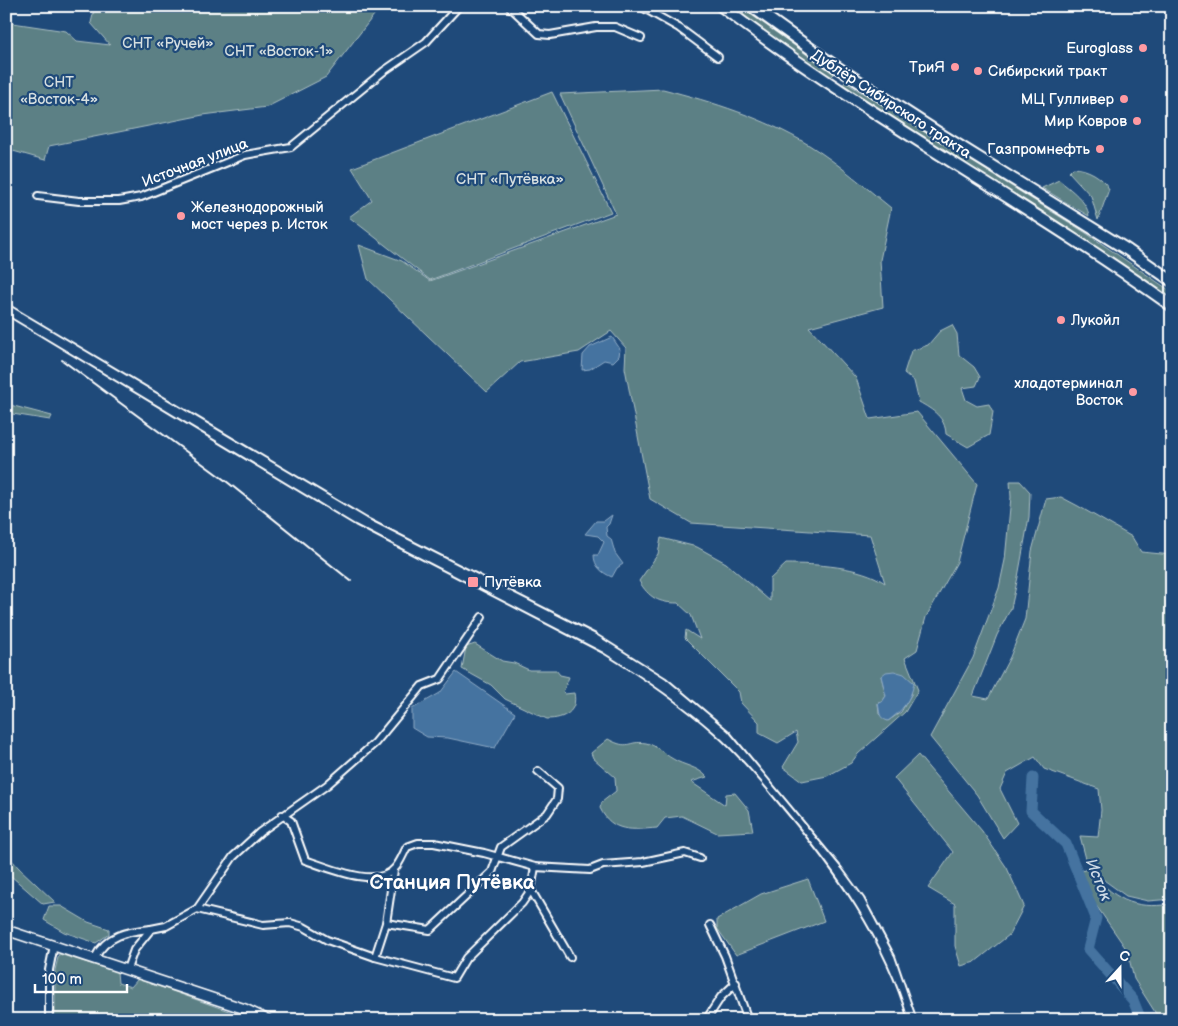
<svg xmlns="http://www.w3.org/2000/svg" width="1178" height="1026" viewBox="0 0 1178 1026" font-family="'Balsamiq Sans',sans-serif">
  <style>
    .green { fill: #5b8085; stroke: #adc0c2; fill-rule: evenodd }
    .water { fill: #4473a0; stroke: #8fabc6 }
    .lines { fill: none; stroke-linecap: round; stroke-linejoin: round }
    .river { stroke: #4473a0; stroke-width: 11 }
    .minor-casing { stroke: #fff; stroke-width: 10 }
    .secondary-casing { stroke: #fff; stroke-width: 12 }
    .primary-casing { stroke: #fff; stroke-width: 14 }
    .minor { stroke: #1f4a7a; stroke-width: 6 }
    .secondary { stroke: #1f4a7a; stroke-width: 9 }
    .primary { stroke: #1f4a7a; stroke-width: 10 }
    .rail { stroke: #fff; stroke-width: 2 }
    .poi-dot { fill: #ff9aa2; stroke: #1f4a7a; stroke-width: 2 }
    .labels { text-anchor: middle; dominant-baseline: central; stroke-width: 4.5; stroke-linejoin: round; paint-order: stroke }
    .park-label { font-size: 15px; fill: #d6dfe0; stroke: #1f4a7a }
    .poi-label { font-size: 15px; fill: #fff; stroke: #1f4a7a; text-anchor: end }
    .street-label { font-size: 15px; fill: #fff; stroke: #1f4a7a }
    .water-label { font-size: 16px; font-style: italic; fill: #d0dce7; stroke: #1f4a7a }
    .district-label { font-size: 20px; font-weight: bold; fill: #fff; stroke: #1f4a7a }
  </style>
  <rect width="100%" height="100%" fill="#1f4a7a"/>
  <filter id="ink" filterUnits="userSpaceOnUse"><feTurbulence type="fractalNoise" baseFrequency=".02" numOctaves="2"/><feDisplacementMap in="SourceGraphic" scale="10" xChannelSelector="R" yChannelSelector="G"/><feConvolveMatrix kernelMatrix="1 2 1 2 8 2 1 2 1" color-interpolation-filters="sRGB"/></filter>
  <g filter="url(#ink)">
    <g class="green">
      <path d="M95 6H381L326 77 267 107 203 115 49 146 45 160 6 149V22L66 31 77 41 110 45 91 23Z"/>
      <path d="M729 6H739L834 74 830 78Z"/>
      <path d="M845 82 1086 233 1172 292V300L1074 233 842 86Z"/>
      <path d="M663 89C713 102 764 118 809 145 838 163 865 187 891 208L880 260 883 307 809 327 856 378 870 419 917 412 977 484 957 562 926 617 917 650 905 658 918 690 905 712 858 754 851 763 827 776 802 781 783 767 798 742 796 732 778 743 759 733V722L741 703 739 692 685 638 686 630 700 639 691 615 678 603C659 603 649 598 639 581L658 554 661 538 697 547 726 563 770 601V579L786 564C815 564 861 566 885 583L870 535 691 523 650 499 625 368 626 348 611 331 579 352 520 362 487 392 368 279 359 245 402 261 430 281 616 214 560 94ZM881 676 912 693 901 712 888 721 879 714 878 703 882 702 886 696Z"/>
      <path d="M552 92 611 212 430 280 349 217 372 200 352 168Z"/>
      <path d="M1073 168C1087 168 1103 177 1109 189L1098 220 1091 196 1069 172Z"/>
      <path d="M1059 180C1071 190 1087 201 1089 216L1042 188Z"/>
      <path d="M952 325 957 334 959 355 974 367 980 377 976 386 962 388 966 400 977 406 989 404 993 412 989 435 968 447 946 434C945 417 933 410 919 402L914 381 904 373 911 351 928 345 940 331Z"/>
      <path d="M10 405 52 416 50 420 6 413V406Z"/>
      <path d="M1010 481H1020L1030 492 1029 517 1018 577 1011 608 997 635 973 696 988 699 1010 657 1025 619 1032 551 1046 499 1061 497 1078 506 1132 537 1141 552 1172 555V899L1148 901 1126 896 1097 875 1086 859 1080 836 1098 837 1101 810 1099 789 1044 769 1035 757 1007 773 1000 789 1017 823 1003 838 977 795 930 737 973 658 999 588 1005 560 1011 497Z"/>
      <path d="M475 644 502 661 514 663 529 670H556L560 675 569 677 563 692 565 694 574 693C578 711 565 719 547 719L505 699 491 685 462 669 466 647Z"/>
      <path d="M608 739C630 751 627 740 646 743 656 745 664 754 673 759 684 766 697 766 707 777L691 782 725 805 726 794 735 793 749 810 753 831 717 833 682 816 665 818 657 828C632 830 612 833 600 808L602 802 616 791 615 777 593 758 591 753Z"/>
      <path d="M918 755 982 831 1007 868 1024 906 1009 935 975 962 961 966 955 946V904L928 888 953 852 894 778Z"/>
      <path d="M6 853 18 867 55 902 43 904 11 876 6 875Z"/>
      <path d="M1088 868C1114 899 1131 910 1172 904V1020H1160L1134 979 1127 950 1075 875Z"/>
      <path d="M808 879 824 921 736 955 717 928V919L761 894Z"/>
      <path d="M49 906H61L88 922 109 929V934L96 943 64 932 44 920Z"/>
      <path d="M59 954 117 972 118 983 131 987 138 979 254 1020H55V970Z"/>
    </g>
    <g class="water">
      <path d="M612 337 620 349 619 356 613 362 604 360 590 369 582 370 583 355 590 347Z"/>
      <path d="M612 515 609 524 606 527 607 536 611 539 615 553 623 564 617 568 612 577C602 573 594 566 594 555H598L604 542 598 536 585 534 596 521H604Z"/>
      <path d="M894 671 904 674 914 683C911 700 902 711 888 721 878 718 880 712 878 703L882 702 886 696 881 676 886 672Z"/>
      <path d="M456 672 515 713 495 748 448 738 427 737 412 728V709L440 693Z"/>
    </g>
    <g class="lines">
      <path class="river" d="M1033 778 1031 811 1066 844 1096 918 1088 949 1133 1000 1141 1020"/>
      <g class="minor-casing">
        <g id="minor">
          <path d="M509 6 539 34 550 35 596 27H615L641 38"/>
          <path d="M640 6 679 28 718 57"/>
          <path d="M38 196 79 201H119L141 197 245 155 291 147 384 71 426 42 459 6"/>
          <path d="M282 815 291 821 305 860C327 867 378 890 395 868 400 863 403 854 407 847L418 843H434L484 853 535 867 590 870 603 865 643 862 685 853 700 858"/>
          <path d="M531 890 570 957"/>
          <path d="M197 909 263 925 290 923 304 927 327 940 375 957 454 978 466 958 522 903 531 890 535 867"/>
          <path d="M386 923 430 930 492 872 501 847 547 814 557 799 558 788 538 771"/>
          <path d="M710 925 725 956 748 1020"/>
          <path d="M375 957 386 923 394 870"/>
          <path d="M95 958C106 935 128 931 151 929"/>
          <path d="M127 969 134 950 151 929 166 926 197 909 233 857 260 832 327 785 375 743 422 686 440 679 482 617"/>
          <path d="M49 1020V970L54 945"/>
          <path d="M706 1020 721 997 736 983"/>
        </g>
      </g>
      <g class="secondary-casing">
        <path id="secondary" d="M6 930 245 1009 268 1020"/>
      </g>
      <g class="primary-casing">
        <g id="primary">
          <path d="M721 6C865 116 1025 201 1172 306"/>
          <path d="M751 6 835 66 937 132 1126 249 1172 281"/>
        </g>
      </g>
      <use href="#minor" class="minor"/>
      <use href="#secondary" class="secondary"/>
      <use href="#primary" class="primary"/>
      <g class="rail">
        <path d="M6 303 367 518 596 634 666 678 729 731 842 868 864 898 895 956 917 1020"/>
        <path d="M6 315 355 525 603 653C642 677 680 703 714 733 739 755 760 780 781 806 834 869 885 939 908 1020"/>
        <path d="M62 360 226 481 351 581"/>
      </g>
    </g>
  </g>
  <g class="poi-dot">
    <circle cx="1143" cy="48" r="5"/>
    <circle cx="955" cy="67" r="5"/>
    <circle cx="978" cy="71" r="5"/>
    <circle cx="1124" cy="99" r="5"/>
    <circle cx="1137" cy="121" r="5"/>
    <circle cx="1100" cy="149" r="5"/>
    <circle cx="181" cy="216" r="5"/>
    <circle cx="1061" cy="320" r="5"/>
    <circle cx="1133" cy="392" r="5"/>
    <rect x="467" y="576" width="12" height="12" rx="2.5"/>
  </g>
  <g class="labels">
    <g class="park-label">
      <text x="168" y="43">СНТ «Ручей»</text>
      <text x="279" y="51">СНТ «Восток-1»</text>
      <text x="59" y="82">СНТ<tspan x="59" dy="17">«Восток-4»</tspan></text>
      <text x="510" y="179">СНТ «Путёвка»</text>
    </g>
    <g class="poi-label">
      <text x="1133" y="48">Euroglass</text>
      <text x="945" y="67">ТриЯ</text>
      <text x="988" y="71" text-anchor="start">Сибирский тракт</text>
      <text x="1114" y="99">МЦ Гулливер</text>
      <text x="1127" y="121">Мир Ковров</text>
      <text x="1090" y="149">Газпромнефть</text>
      <text x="191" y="207" text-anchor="start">Железнодорожный<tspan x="191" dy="17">мост через р. Исток</tspan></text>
      <text x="1071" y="320" text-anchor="start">Лукойл</text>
      <text x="1123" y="383">хладотерминал<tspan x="1123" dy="17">Восток</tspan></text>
      <text x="484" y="582" text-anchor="start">Путёвка</text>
    </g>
    <g class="street-label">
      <text transform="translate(891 104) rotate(33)">Дублёр Сибирского тракта</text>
      <text transform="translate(195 163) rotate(-21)">Источная улица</text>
    </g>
    <g class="water-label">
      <text transform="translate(1098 880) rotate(68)">Исток</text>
    </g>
    <g class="district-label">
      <text x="452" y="883">Станция Путёвка</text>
    </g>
  </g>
  <rect width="1178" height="1026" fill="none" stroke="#1f4a7a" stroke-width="25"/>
  <rect x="12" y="12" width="1153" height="1001" fill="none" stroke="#fff" stroke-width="2" filter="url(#ink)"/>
  <g transform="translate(1120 968) rotate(21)" stroke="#1f4a7a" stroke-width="4" paint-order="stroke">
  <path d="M0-4L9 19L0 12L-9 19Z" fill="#ffffff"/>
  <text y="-8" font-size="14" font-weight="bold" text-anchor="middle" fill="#ffffff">С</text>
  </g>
  <path d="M35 984v8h92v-8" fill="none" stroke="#ffffff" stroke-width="2.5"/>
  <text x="42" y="984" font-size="15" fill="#ffffff" stroke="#1f4a7a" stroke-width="4" paint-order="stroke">100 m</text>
</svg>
